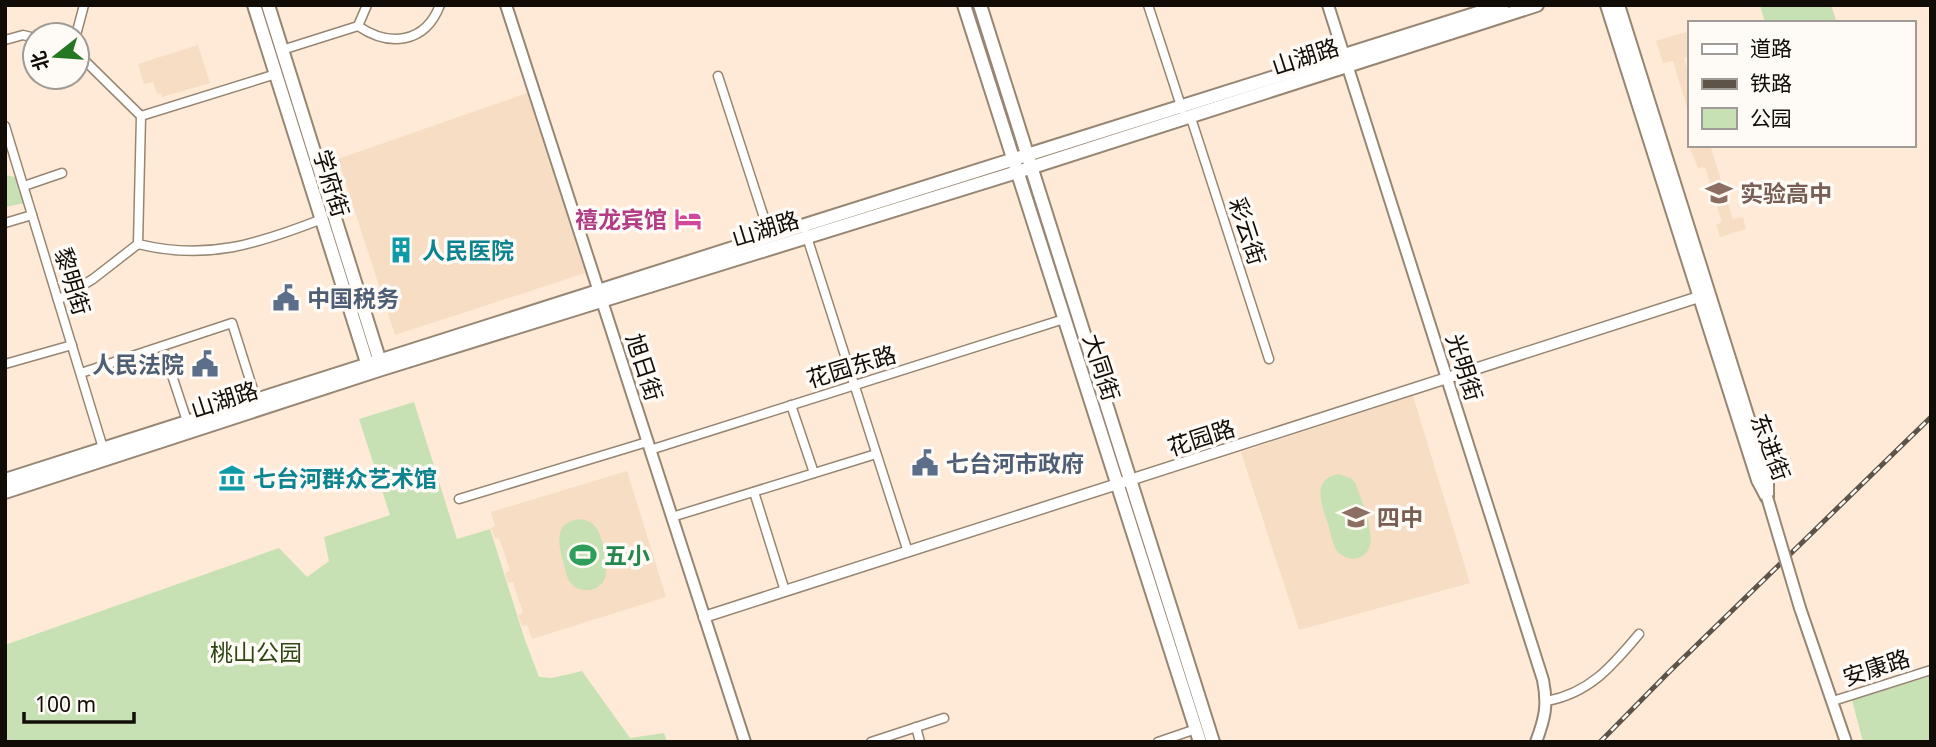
<svg xmlns="http://www.w3.org/2000/svg" width="1936" height="747" viewBox="0 0 1936 747" font-family="'Noto Sans','Noto Sans SC',sans-serif">
  <style>
    .built { fill: #f6ddc4 }
    .green { fill: #c8e1b4 }
    .lines { fill: none; stroke-linecap: round; stroke-linejoin: round }
    .minor-casing { stroke: #978673; stroke-width: 11 }
    .tertiary-casing { stroke: #978673; stroke-width: 13 }
    .secondary-casing { stroke: #978673; stroke-width: 14 }
    .primary-casing { stroke: #978673; stroke-width: 16 }
    .minor { stroke: #fff; stroke-width: 8 }
    .tertiary { stroke: #fff; stroke-width: 10 }
    .secondary { stroke: #fff; stroke-width: 10 }
    .primary { stroke: #fff; stroke-width: 12 }
    .rail-casing { stroke: #5d5348; stroke-width: 5 }
    .rail { stroke: #fefaf6; stroke-width: 2.5; stroke-dasharray: 8; stroke-linecap: butt }
    .secondary-bridge-casing { stroke: #978673; stroke-width: 14; stroke-linecap: butt }
    .secondary-bridge { stroke: #fff; stroke-width: 10 }
    .labels { text-anchor: middle; dominant-baseline: central; stroke-width: 7; stroke-linejoin: round; paint-order: stroke }
    .street-label { font-size: 23px; fill: #120c06; stroke: #fefaf6 }
    .education-label { font-size: 23px; font-weight: bold; fill: #785e54; stroke: #fefaf6; text-anchor: start }
    .hotel-label { font-size: 23px; font-weight: bold; fill: #b23c85; stroke: #fefaf6; text-anchor: end }
    .culture-label { font-size: 23px; font-weight: bold; fill: #0d838f; stroke: #fefaf6; text-anchor: start }
    .service-label { font-size: 23px; font-weight: bold; fill: #4e5e75; stroke: #fefaf6; text-anchor: start }
    .leisure-label { font-size: 23px; font-weight: bold; fill: #27864d; stroke: #fefaf6; text-anchor: start }
    .park-label { font-size: 23px; fill: #2d4613; stroke: #fefaf6 }
  </style>
  <rect width="100%" height="100%" fill="#feead6"/>
  <g class="built">
    <path d="M1686 32 1689 45V56L1684 58 1689 75V114L1673 61 1663 63 1656 41Z"/>
    <path d="M198 45 210 83 162 97 161 93 157 94 153 82 144 84 138 64Z"/>
    <path d="M527 93 585 273 395 335 338 159Z"/>
    <path d="M1687 141H1689V145H1710L1733 219 1743 217 1746 229 1720 237 1716 225 1722 222 1705 167 1698 168Z"/>
    <path d="M1413 396 1470 583 1299 630 1241 452Z"/>
    <path d="M627 471 666 597 532 639 527 625 522 626 518 615 523 613 513 582 508 583 505 573 510 571 499 538 495 539 491 528 495 526 491 512Z"/>
  </g>
  <g class="green">
    <path d="M1760 5H1831L1837 23H1765Z"/>
    <path d="M5 175 15 177 25 203 5 207Z"/>
    <path d="M414 402 457 539 490 529 524 637 539 677 552 678 582 671 630 738 664 733 667 742H5V645L279 548 307 577 329 561 324 537 390 515 359 419Z"/>
    <path d="M1339 474 1352 479 1356 484C1361 502 1385 550 1358 558 1351 560 1343 557 1338 552 1333 546 1331 535 1329 527 1323 508 1309 479 1339 474Z"/>
    <path d="M579 519C585 520 590 521 594 525 603 534 611 572 603 582 595 593 578 593 570 582 566 576 565 568 563 561 558 542 554 523 579 519Z"/>
    <path d="M1931 676V742H1863L1852 700Z"/>
  </g>
  <g class="lines">
    <g class="minor-casing">
      <g id="minor">
        <path d="M1148 5 1182 109"/>
        <path d="M358 26 367 5"/>
        <path d="M76 35 84 5"/>
        <path d="M5 40 23 35 35 38"/>
        <path d="M282 50 358 26C389 47 425 44 440 5"/>
        <path d="M77 53 141 116 276 74"/>
        <path d="M718 76 770 236"/>
        <path d="M1190 115 1269 359"/>
        <path d="M5 126 103 448"/>
        <path d="M24 186 62 173"/>
        <path d="M5 223 32 215"/>
        <path d="M806 234 908 552"/>
        <path d="M138 244C207 261 258 244 322 219"/>
        <path d="M58 300 93 279 138 244 141 116"/>
        <path d="M165 354 187 421"/>
        <path d="M5 364 72 345"/>
        <path d="M81 373 232 323 256 399"/>
        <path d="M791 405 814 473"/>
        <path d="M650 450 1064 319"/>
        <path d="M754 492 785 591"/>
        <path d="M459 499 647 442"/>
        <path d="M672 517 876 454"/>
        <path d="M1547 701C1590 693 1612 666 1639 634"/>
        <path d="M1833 701 1931 670"/>
        <path d="M916 727 920 742"/>
        <path d="M871 742 944 718"/>
        <path d="M1158 742 1196 729"/>
      </g>
    </g>
    <g class="tertiary-casing">
      <path id="tertiary" d="M704 617 1705 295"/>
    </g>
    <g class="secondary-casing">
      <g id="secondary">
        <path d="M506 5 745 742"/>
        <path d="M1328 5 1543 680C1548 705 1545 718 1536 742"/>
        <path d="M1800 608 1846 742"/>
      </g>
    </g>
    <g class="primary-casing">
      <g id="primary">
        <path d="M254 5 369 369"/>
        <path d="M268 5 381 365"/>
        <path d="M964 5 1200 742"/>
        <path d="M980 5 1213 742"/>
        <path d="M1607 5 1758 480 1767 497"/>
        <path d="M1618 5 1767 479V497"/>
        <path d="M5 480C504 321 1003 161 1503 5"/>
        <path d="M5 492 382 369 1017 172 1537 5"/>
      </g>
    </g>
    <use href="#minor" class="minor"/>
    <use href="#tertiary" class="tertiary"/>
    <use href="#secondary" class="secondary"/>
    <use href="#primary" class="primary"/>
    <g class="rail-casing">
      <path id="rail" d="M1600 742 1669 672 1931 417"/>
    </g>
    <use href="#rail" class="rail"/>
    <g class="secondary-bridge-casing">
      <path id="secondary-bridge" d="M1767 497 1800 608"/>
    </g>
    <use href="#secondary-bridge" class="secondary-bridge"/>
  </g>
  <defs>
    <g id="school-bare" transform="scale(2.1)"><path d="M0-5L7-2L0 1L-7-2ZM-4 1L0 2.5L4 1V4Q0 6-4 4Z" fill="#8d6e63" stroke="#fefaf6" stroke-width="2.5" paint-order="stroke"/></g>
    <g id="hotel-bare" transform="scale(2.1)"><path d="M-6-4.5h1.5V1H6V5H4.5V3h-9V5H-6ZM-4 0a1.8 1.8 0 1 1 3.6 0ZM.5 0V-2.5h3Q6-2.5 6 0Z" fill="#d1479c" stroke="#fefaf6" stroke-width="2.5" paint-order="stroke"/></g>
    <g id="building-bare" transform="scale(2.1)"><path d="M-4-6H4V6H1V3H-1V6H-4ZM-2.5-4.3h1.7v1.8h-1.7ZM.8-4.3h1.7v1.8H.8ZM-2.5-1h1.7V.8h-1.7ZM.8-1h1.7V.8H.8Z" fill="#0f9aa8" stroke="#fefaf6" stroke-width="2.5" paint-order="stroke"/></g>
    <g id="civic-bare" transform="scale(2.1)"><path d="M-.6-6.5H3V-4.5H.6V-3L4-1V1h2V6H-6V1h2V-1L-.6-3ZM-1.2 2.5V6h2.4V2.5Z" fill="#5c6f8a" stroke="#fefaf6" stroke-width="2.5" paint-order="stroke"/></g>
    <g id="museum-bare" transform="scale(2.1)"><path d="M0-6L6-3V-2H-6V-3ZM-5-1h2V3h-2ZM-1-1h2V3h-2ZM3-1h2V3H3ZM-6 4H6V6H-6Z" fill="#0f9aa8" stroke="#fefaf6" stroke-width="2.5" paint-order="stroke"/></g>
    <g id="stadium-bare" transform="scale(2.1)"><path d="M0-5a6.5 5 0 1 0 0 10a6.5 5 0 1 0 0-10ZM-3.5-1.8h7v3.6h-7Z" fill="#2e9e5b" stroke="#fefaf6" stroke-width="2.5" paint-order="stroke"/></g>
  </defs>
  <g fill-rule="evenodd">
    <use href="#school-bare" x="1719" y="193"/>
    <use href="#hotel-bare" x="688" y="219"/>
    <use href="#building-bare" x="401" y="250"/>
    <use href="#civic-bare" x="286" y="298"/>
    <use href="#civic-bare" x="205" y="364"/>
    <use href="#civic-bare" x="925" y="463"/>
    <use href="#museum-bare" x="232" y="478"/>
    <use href="#school-bare" x="1356" y="517"/>
    <use href="#stadium-bare" x="583" y="555"/>
  </g>
  <g class="labels">
    <g class="street-label">
      <text transform="translate(1305 56) rotate(-18)">山湖路</text>
      <text transform="translate(332 183) rotate(73)">学府街</text>
      <text transform="translate(765 228) rotate(-17)">山湖路</text>
      <text transform="translate(1248 231) rotate(72)">彩云街</text>
      <text transform="translate(73 281) rotate(73)">黎明街</text>
      <text transform="translate(851 366) rotate(-17)">花园东路</text>
      <text transform="translate(645 367) rotate(72)">旭日街</text>
      <text transform="translate(1102 367) rotate(72)">大同街</text>
      <text transform="translate(1465 367) rotate(72)">光明街</text>
      <text transform="translate(224 399) rotate(-18)">山湖路</text>
      <text transform="translate(1201 437) rotate(-18)">花园路</text>
      <text transform="translate(1771 447) rotate(69)">东进街</text>
      <text transform="translate(1876 667) rotate(-18)">安康路</text>
    </g>
    <g class="education-label">
      <text x="1740" y="193">实验高中</text>
      <text x="1377" y="517">四中</text>
    </g>
    <g class="hotel-label">
      <text x="667" y="219">禧龙宾馆</text>
    </g>
    <g class="culture-label">
      <text x="422" y="250">人民医院</text>
      <text x="253" y="478">七台河群众艺术馆</text>
    </g>
    <g class="service-label">
      <text x="307" y="298">中国税务</text>
      <text x="184" y="364" text-anchor="end">人民法院</text>
      <text x="946" y="463">七台河市政府</text>
    </g>
    <g class="leisure-label">
      <text x="604" y="555">五小</text>
    </g>
    <g class="park-label">
      <text x="256" y="652">桃山公园</text>
    </g>
  </g>
  <rect width="1936" height="747" fill="none" stroke="#120c06" stroke-width="14"/>
  <rect x="1688" y="21" width="228" height="126" fill="#fefaf6" stroke="#a09b96" stroke-width="2"/>
  <rect x="1702" y="44" width="35" height="10" fill="#ffffff" stroke="#a09b96" stroke-width="2"/>
  <text x="1750" y="56" font-size="21" fill="#120c06">道路</text>
  <rect x="1702" y="79" width="35" height="10" fill="#5d5348" stroke="#a09b96" stroke-width="2"/>
  <text x="1750" y="91" font-size="21" fill="#120c06">铁路</text>
  <rect x="1702" y="108" width="35" height="21" fill="#c8e1b4" stroke="#a09b96" stroke-width="2"/>
  <text x="1750" y="126" font-size="21" fill="#120c06">公园</text>
  <g transform="translate(56 56) rotate(253)"><circle r="33" fill="#fefaf6" stroke="#a09b96" stroke-width="2"/>
  <path d="M0-5L12 26L0 18L-12 26Z" fill="#247824"/>
  <text y="-10" font-size="19" font-weight="bold" text-anchor="middle" fill="#120c06">北</text>
  </g>
  <path d="M24 712v10h110v-10" fill="none" stroke="#120c06" stroke-width="3.5"/>
  <text x="35" y="712" font-size="21" fill="#120c06" stroke="#fefaf6" stroke-width="5" paint-order="stroke">100 m</text>
</svg>
